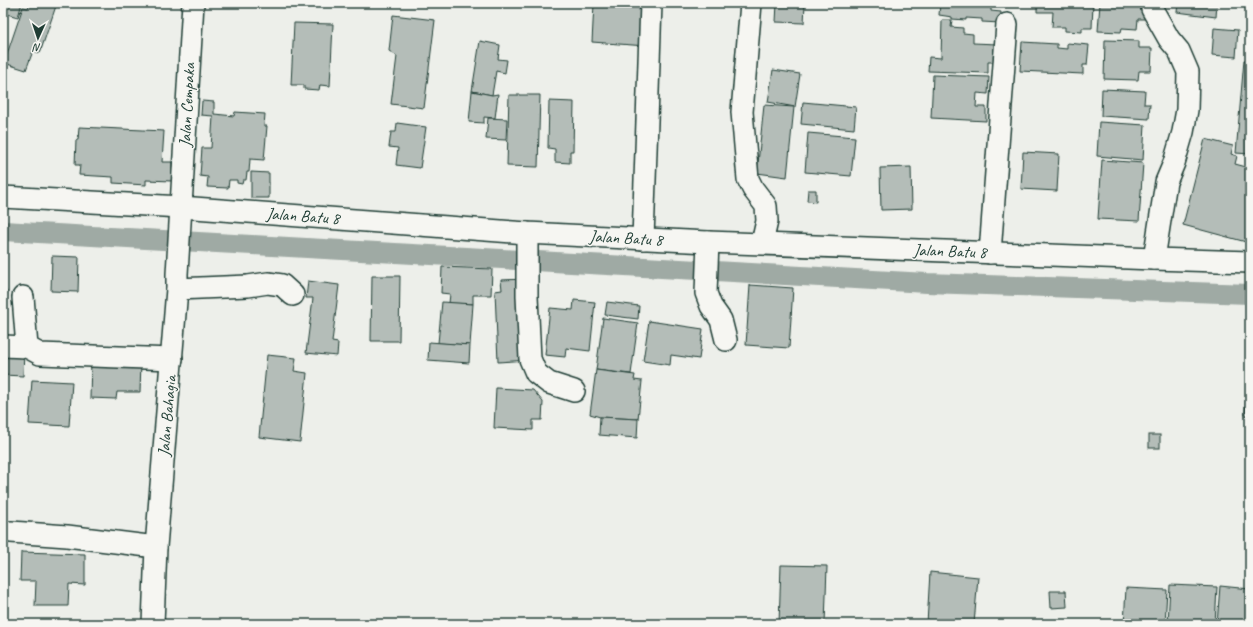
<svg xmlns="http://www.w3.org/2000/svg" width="1253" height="627" viewBox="0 0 1253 627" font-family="Caveat,sans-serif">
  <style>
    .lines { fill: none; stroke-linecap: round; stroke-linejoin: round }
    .canal { stroke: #9faaa4; stroke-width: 20 }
    .building { fill: #b4bdb8; stroke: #1f3d34 }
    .minor-casing { stroke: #1f3d34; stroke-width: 24 }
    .minor { stroke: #f6f6f2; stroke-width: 21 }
    .labels { text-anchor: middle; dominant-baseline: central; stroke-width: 3; stroke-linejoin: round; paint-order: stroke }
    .street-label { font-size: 17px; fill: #1f3d34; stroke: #f6f6f2 }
  </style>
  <rect width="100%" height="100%" fill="#edefea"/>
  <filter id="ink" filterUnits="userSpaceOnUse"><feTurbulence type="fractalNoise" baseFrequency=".025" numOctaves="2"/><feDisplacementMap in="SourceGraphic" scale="8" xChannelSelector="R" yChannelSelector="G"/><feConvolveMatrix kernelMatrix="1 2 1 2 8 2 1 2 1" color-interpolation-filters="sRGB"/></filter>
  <g filter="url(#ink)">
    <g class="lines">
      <path class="canal" d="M3 231 927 283 1250 294"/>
    </g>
    <g class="building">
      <path d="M3 3H22L18 17 3 13Z"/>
      <path d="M30 3H57L40 53 33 51 26 70 4 63 23 7 28 8Z"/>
      <path d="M777 3H805L804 23 776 22Z"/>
      <path d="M940 3H991V11L1001 12 1000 23 982 22V19L966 18V20L952 19V17L939 15Z"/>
      <path d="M1037 3H1093L1092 28H1082V32L1065 31V27H1052L1053 12H1037Z"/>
      <path d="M1100 3 1148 4 1147 19H1138L1137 29 1122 28 1121 32 1098 31Z"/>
      <path d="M1178 3H1217L1216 17 1177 12Z"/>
      <path d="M594 4 648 7 646 46 592 42Z"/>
      <path d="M393 15 435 20 424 108 391 104 397 56 389 51Z"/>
      <path d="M942 20H952L951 27 963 28V33L973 34V43L997 44 996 62H988V73L928 71 929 57 941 58Z"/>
      <path d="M294 23 333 24 330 86 320 85 319 90 304 89V85H291Z"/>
      <path d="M1214 28 1238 30 1236 57 1212 55Z"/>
      <path d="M1105 40 1139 41V48H1152L1151 71H1139L1138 80 1104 79Z"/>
      <path d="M480 41 500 45 498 59 507 60 505 73 496 71 492 95 472 91Z"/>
      <path d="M1022 42 1057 44V48L1067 49V43L1089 45 1087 65H1083V74L1020 71Z"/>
      <path d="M1244 60H1250V154L1236 153Z"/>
      <path d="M773 70 800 74 795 107 768 102Z"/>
      <path d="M933 75 989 77 988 94 977 93 976 107H986V121L931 118Z"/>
      <path d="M1102 89 1145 91 1144 104H1150L1149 119 1101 116Z"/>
      <path d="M472 91 492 95 498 94 495 118 484 117V123L469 122Z"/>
      <path d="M509 95H540L538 167 507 166Z"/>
      <path d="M202 101 214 102V114L234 116 235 112 265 114 264 126H267L264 160 250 159 249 172H247L246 180H243L242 184 237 183V180H229L228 188 207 187 208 177 200 176 202 148H211L213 116 201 115Z"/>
      <path d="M549 101 574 102 573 151H570V163L555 162V149L548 148Z"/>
      <path d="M803 102 856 107 854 129 801 124Z"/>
      <path d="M764 105 794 107 787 177 757 173Z"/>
      <path d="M488 118 507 119 506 140 486 139Z"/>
      <path d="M1099 122 1145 125 1143 160 1097 156Z"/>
      <path d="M397 123 426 127 420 168 396 165 398 148 389 147 391 132H396Z"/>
      <path d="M79 127 164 131 162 162H172V181L146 180V185L113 183V177L79 175 80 165H75L76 140H78Z"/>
      <path d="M808 133 855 137 851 176 805 172Z"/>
      <path d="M1205 139 1233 146 1231 154 1237 156 1235 164 1250 168V243L1183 225Z"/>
      <path d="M1023 152 1059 154 1057 191 1021 189Z"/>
      <path d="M1102 160 1143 163 1139 221 1098 219Z"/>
      <path d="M911 167 912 209 881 210 880 168Z"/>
      <path d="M251 172 269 173V198H251Z"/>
      <path d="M808 190H816V202L807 201Z"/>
      <path d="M52 256 79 257 78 292 51 291Z"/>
      <path d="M442 267 492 269 491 295H473V304L449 303 450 294 441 293Z"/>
      <path d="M372 276H400L399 341H371Z"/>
      <path d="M525 279 529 360 498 362 495 291 502 290 501 280Z"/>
      <path d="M308 281 339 285 332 342 338 343 337 356 306 353 313 298H306Z"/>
      <path d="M750 285 793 288 789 348 746 345Z"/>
      <path d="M3 290 7 291 3 336Z"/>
      <path d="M574 300 595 302 590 351 566 348 565 357 545 355 550 308 573 310Z"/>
      <path d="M442 302 473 304 470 345 438 343Z"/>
      <path d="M607 302 639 306 638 319 605 315Z"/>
      <path d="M603 318 638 323 631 374 596 370Z"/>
      <path d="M649 321 703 329 699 359 671 355 670 365 643 361Z"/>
      <path d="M429 342 470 345 469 363 428 360Z"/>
      <path d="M3 350 24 351 23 376 3 375Z"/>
      <path d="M267 355 296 358 294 371 307 373 300 442 259 437Z"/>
      <path d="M91 360 141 361 140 392H117L116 399 90 398Z"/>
      <path d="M596 370 635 375 634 380 642 381 638 419 600 417 590 414Z"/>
      <path d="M1248 375 1250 376V415H1245Z"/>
      <path d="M32 380 72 382 69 426 29 424Z"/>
      <path d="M496 388 533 390 543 402 542 420H533V430L494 428Z"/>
      <path d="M600 417 638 419 637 438 599 435Z"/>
      <rect x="1149" y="435" width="11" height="13"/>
      <path d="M21 552 85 554V585L69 584 68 606H35L36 581H20Z"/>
      <path d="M781 565 827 566 825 624H779Z"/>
      <path d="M930 572 978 577 974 624H927Z"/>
      <path d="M1170 585 1217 587 1215 624H1168Z"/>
      <path d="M1220 586 1250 589V624H1217Z"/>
      <path d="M1126 588 1167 590 1165 624H1124Z"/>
      <path d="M1050 591H1066L1067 607 1051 608Z"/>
    </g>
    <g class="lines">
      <g class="minor-casing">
        <g id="minor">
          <path d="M751 3 742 112 748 179 753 189 766 206 767 221 762 243"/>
          <path d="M1152 9 1169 39 1179 51 1188 72 1187 110 1183 132 1174 163 1166 182 1154 259"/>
          <path d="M3 197 181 207 527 233 708 242 1154 259 1250 262"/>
          <path d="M527 233V296L530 359 536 373 549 383 574 391"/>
          <path d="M643 239 651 3"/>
          <path d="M708 242 706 293 711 306 721 320 726 340"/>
          <path d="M990 253 1007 24"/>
          <path d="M177 289 248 286 268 283 282 285 293 295"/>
          <path d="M23 297 27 347 40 354 172 359"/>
          <path d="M3 346 27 347"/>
          <path d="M11 532 67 536 156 547"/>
          <path d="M153 624 156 547 177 289V274L193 3"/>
        </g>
      </g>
      <use href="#minor" class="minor"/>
    </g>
  </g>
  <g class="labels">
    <g class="street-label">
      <text transform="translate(187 105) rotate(-87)">Jalan Cempaka</text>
      <text transform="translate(303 216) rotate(4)">Jalan Batu 8</text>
      <text transform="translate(626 238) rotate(3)">Jalan Batu 8</text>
      <text transform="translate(950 251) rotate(2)">Jalan Batu 8</text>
      <text transform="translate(167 416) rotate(-85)">Jalan Bahagia</text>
    </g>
  </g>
  <rect width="1253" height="627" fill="none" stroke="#f6f6f2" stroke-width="16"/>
  <rect x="8" y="8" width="1237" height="611" fill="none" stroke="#1f3d34" stroke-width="1.5" filter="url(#ink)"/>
  <g transform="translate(38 38) rotate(183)" stroke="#f6f6f2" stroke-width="3" paint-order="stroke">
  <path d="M0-3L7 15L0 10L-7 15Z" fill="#1f3d34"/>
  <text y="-6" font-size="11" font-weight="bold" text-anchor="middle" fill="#1f3d34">N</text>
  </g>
</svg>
